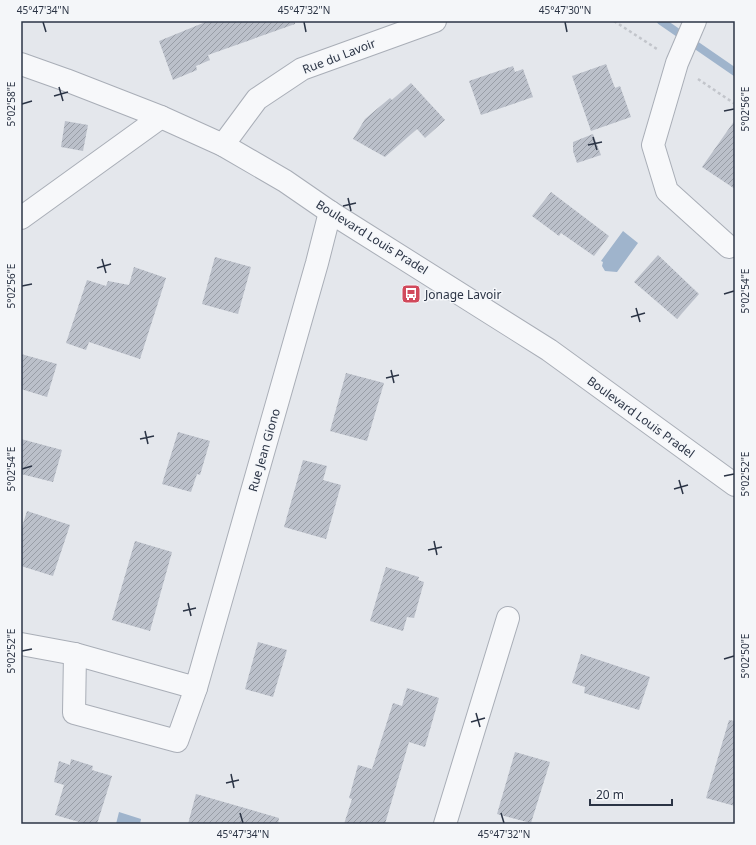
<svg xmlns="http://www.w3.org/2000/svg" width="756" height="845" viewBox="0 0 756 845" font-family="'Noto Sans',sans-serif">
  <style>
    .water { fill: #9fb4cc }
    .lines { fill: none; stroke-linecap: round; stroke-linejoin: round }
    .stream { stroke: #9fb4cc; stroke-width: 8 }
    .building { fill: url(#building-hatch) }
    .minor-casing { stroke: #a9aeb7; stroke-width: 24 }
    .path { stroke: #c2c5cb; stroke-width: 2.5; stroke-dasharray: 3 3; stroke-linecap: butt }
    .minor { stroke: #f7f8fa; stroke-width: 22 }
    .ticks { fill: none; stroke: #2b3445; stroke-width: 1.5 }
    .labels { text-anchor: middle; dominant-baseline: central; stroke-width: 3; stroke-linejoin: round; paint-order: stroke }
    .street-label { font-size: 12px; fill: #2b3445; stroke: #f4f6f9 }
    .poi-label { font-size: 12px; fill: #2b3445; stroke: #f4f6f9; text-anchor: start }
    .neatline { fill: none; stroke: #2b3445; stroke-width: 1.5 }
    .ticks-label { font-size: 10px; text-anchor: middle; fill: #2b3445 }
  </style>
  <defs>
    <pattern id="building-hatch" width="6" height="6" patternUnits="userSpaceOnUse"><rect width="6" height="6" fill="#bbc0ca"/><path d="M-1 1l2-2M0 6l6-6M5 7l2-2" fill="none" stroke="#989da6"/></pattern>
  </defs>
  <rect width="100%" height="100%" fill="#e4e7ec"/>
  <g class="water">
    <path d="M623 231 638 243 617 272 605 271 602 266 603 262 601 261Z"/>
    <path d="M119 812 141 819 140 824H116Z"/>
  </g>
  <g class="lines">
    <path class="stream" d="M661 21 735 72"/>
  </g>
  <g class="building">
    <path d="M208 21H295V24L208 55 210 60 196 66 197 70 173 80 159 41Z"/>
    <path d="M606 64 615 88 620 86 631 117 591 131 572 76Z"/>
    <path d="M513 66 515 72 523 69 533 97 481 115 469 81Z"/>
    <path d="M411 83 445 120 425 138 417 129 385 157 353 139 365 119 390 98 392 100Z"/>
    <path d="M735 120V189L702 167Z"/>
    <path d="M65 121 88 125 83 151 61 147Z"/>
    <path d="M593 134 601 155 577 163 573 151V142Z"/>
    <path d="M551 192 609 236 594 256 561 233 559 236 532 216Z"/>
    <path d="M658 255 699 294 677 319 634 282Z"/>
    <path d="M215 257 251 267 238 314 202 304Z"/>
    <path d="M134 267 166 278 140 359 89 342 86 350 66 343 87 280 106 286 108 281 129 285Z"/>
    <path d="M21 354 57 364 47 397 21 389Z"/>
    <path d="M346 373 384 383 367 441 330 431Z"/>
    <path d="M178 432 210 441 200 475 197 474 191 492 162 484Z"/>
    <path d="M21 439 62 450 53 482 21 474Z"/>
    <path d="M303 460 327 466 323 480 341 485 326 539 284 527Z"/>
    <path d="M27 511 70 525 53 576 21 566V530Z"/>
    <path d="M135 541 172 552 150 631 112 620Z"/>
    <path d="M386 567 419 577 418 580 424 582 414 618 407 617 403 631 370 621Z"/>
    <path d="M258 642 287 650 273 697 245 689Z"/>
    <path d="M581 654 650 677 639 710 584 693 585 687 572 683Z"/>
    <path d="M407 688 439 698 425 747 409 742 385 824H344L352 799 349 798 358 765 372 769 393 703 402 706Z"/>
    <path d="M729 720 735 721V806L706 798Z"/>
    <path d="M515 752 550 762 531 823 497 814Z"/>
    <path d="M71 759 93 766 92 770 112 776 97 824H86L55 815 64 785 54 782 59 761 70 765Z"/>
    <path d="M196 794 279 818 278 824H188Z"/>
  </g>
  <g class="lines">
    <g class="minor-casing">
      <g id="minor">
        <path d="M695 21 677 63 653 145 667 191 729 247"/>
        <path d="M21 64 66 80 161 117 223 145 285 181 330 212 549 350 735 485"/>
        <path d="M223 145 257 99 302 69 435 21"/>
        <path d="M21 218 161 117"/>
        <path d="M21 644 75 654 196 688 317 263 330 212"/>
        <path d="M75 654 74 713 177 741 196 688"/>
        <path d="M445 824 508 618"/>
      </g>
    </g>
    <g class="path">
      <path d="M614 21 657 49"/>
      <path d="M698 79 735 104"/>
    </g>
    <use href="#minor" class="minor"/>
  </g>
  <path class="ticks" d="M43 22 46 32M304 22 306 32M565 22 567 32M59 87 63 101M54 96 68 92M22 104 32 101M724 111 734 109M593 137 597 150M588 145 602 142M348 198 351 211M343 206 356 203M102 259 106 273M97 268 111 264M22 286 32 284M724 294 734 291M636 308 640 322M631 317 645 313M391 370 394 383M386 378 399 375M145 431 148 444M140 439 154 436M22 469 32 466M724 476 734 474M679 480 683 494M674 489 688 485M434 541 437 555M428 550 442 547M188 603 191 616M183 611 196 608M22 651 32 649M724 659 734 656M476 713 480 727M471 722 485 718M231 774 234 788M226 783 239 780M240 813 243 823M501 813 504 823"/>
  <defs>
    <g id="bus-square" transform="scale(1)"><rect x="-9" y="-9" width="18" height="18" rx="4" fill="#d1495b" stroke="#f4f6f9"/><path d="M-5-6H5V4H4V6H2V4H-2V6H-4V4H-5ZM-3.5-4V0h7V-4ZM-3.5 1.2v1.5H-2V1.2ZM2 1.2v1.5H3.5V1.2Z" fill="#fff"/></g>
  </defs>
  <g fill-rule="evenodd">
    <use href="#bus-square" x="411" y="294"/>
  </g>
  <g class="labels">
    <g class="street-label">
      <text transform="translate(339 56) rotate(-21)">Rue du Lavoir</text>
      <text transform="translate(372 237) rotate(32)">Boulevard Louis Pradel</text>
      <text transform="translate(641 417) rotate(36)">Boulevard Louis Pradel</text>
      <text transform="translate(264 450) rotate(-74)">Rue Jean Giono</text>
    </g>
    <g class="poi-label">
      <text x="425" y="294">Jonage Lavoir</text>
    </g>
  </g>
  <rect width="756" height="845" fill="none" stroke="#f4f6f9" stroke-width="44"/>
  <path d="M590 799v6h82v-6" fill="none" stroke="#2b3445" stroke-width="2"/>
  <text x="596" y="799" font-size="12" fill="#2b3445" stroke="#f4f6f9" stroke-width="3" paint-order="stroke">20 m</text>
  <rect x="22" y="22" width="712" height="801" class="neatline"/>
  <g class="ticks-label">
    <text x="43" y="14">45°47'34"N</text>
    <text x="304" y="14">45°47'32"N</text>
    <text x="565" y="14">45°47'30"N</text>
    <text transform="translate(11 104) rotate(-90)" y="4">5°02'58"E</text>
    <text transform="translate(745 109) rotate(-90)" y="4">5°02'56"E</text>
    <text transform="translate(11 286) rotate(-90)" y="4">5°02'56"E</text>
    <text transform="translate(745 291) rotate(-90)" y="4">5°02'54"E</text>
    <text transform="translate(11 469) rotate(-90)" y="4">5°02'54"E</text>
    <text transform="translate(745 474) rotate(-90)" y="4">5°02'52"E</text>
    <text transform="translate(11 651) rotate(-90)" y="4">5°02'52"E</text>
    <text transform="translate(745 656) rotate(-90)" y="4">5°02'50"E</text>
    <text x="243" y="838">45°47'34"N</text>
    <text x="504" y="838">45°47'32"N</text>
  </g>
</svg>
